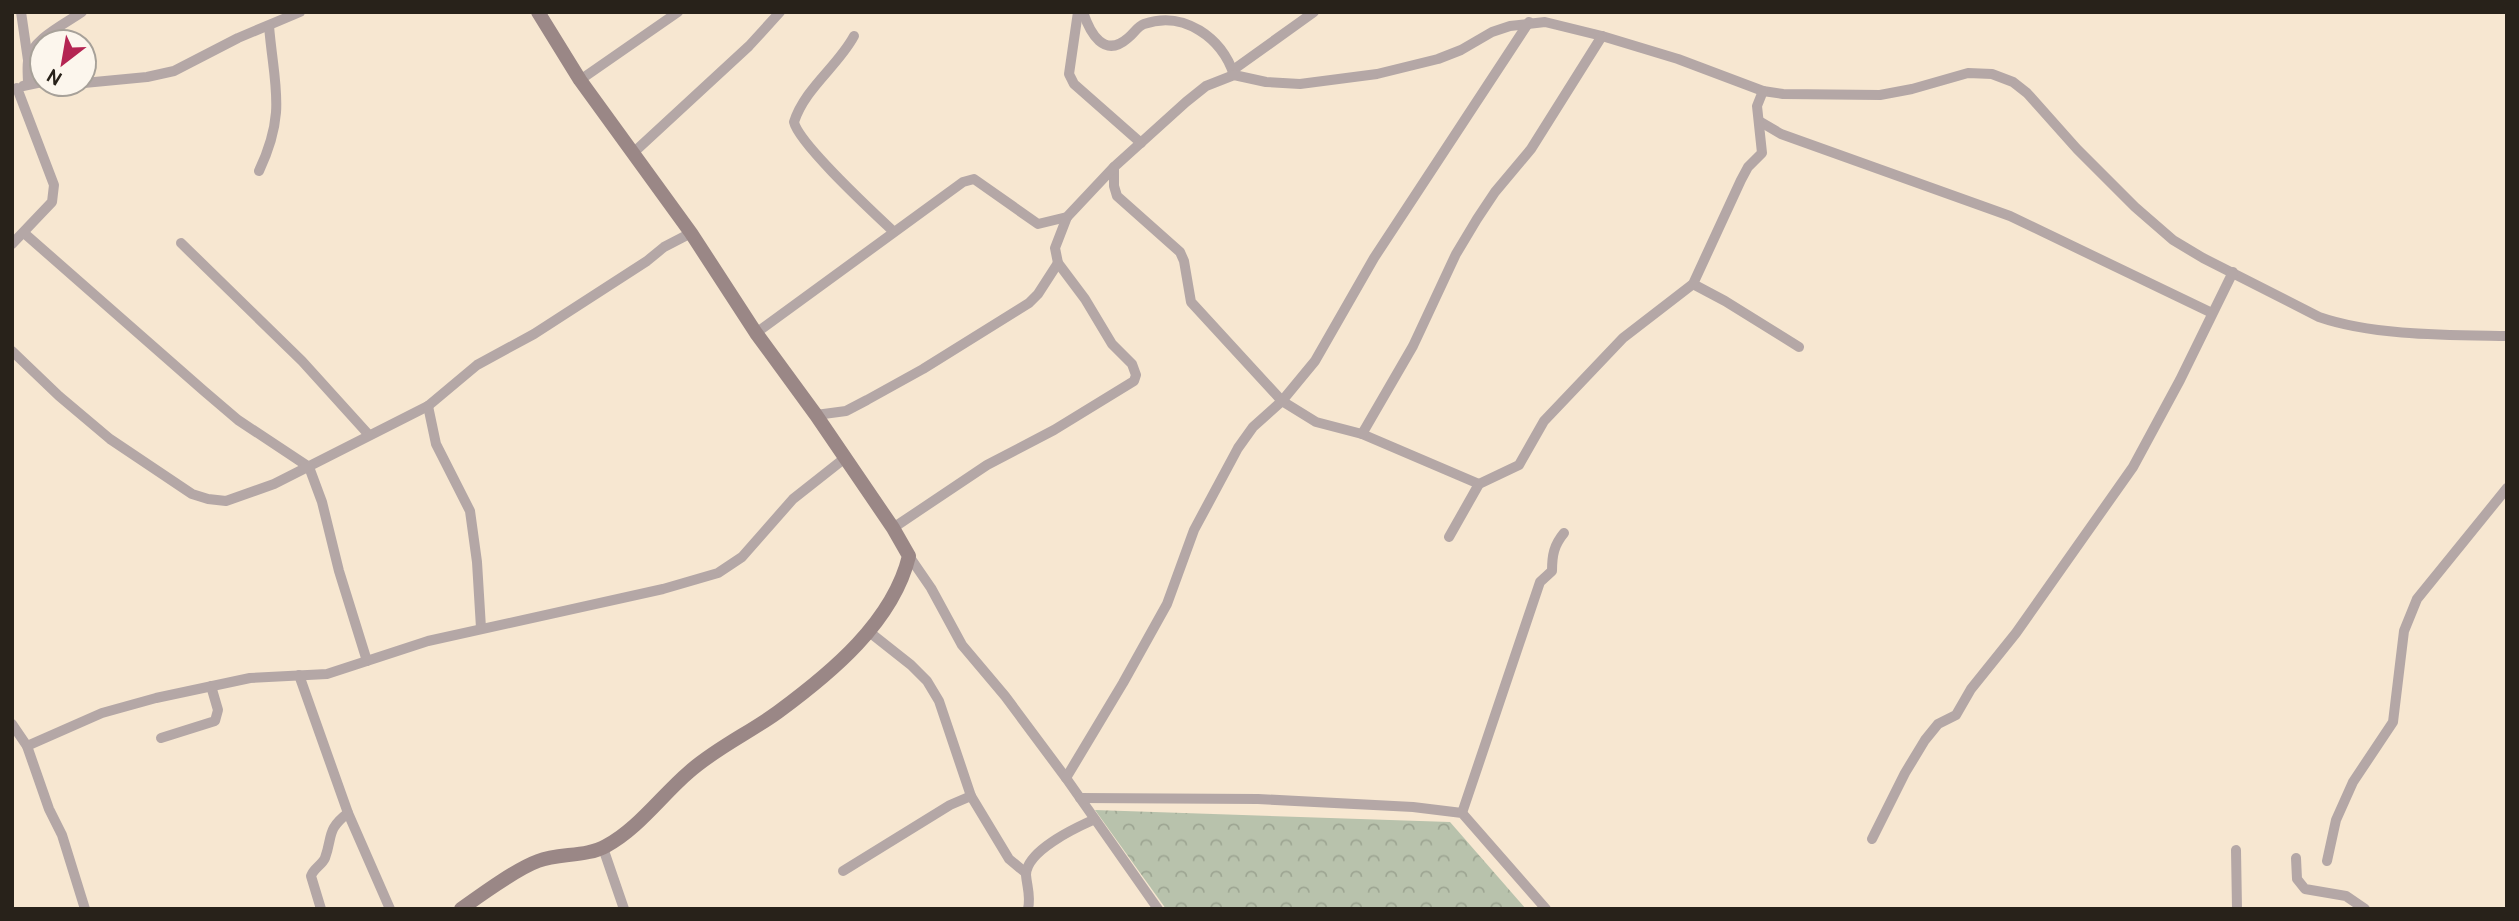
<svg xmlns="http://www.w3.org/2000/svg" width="2519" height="921" viewBox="0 0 2519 921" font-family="Cabin,sans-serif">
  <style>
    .forest { fill: url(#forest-crowns) }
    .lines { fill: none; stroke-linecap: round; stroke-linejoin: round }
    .street { stroke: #b4a7a6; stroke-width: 10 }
    .secondary { stroke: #9a8786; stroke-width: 14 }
  </style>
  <defs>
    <pattern id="forest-crowns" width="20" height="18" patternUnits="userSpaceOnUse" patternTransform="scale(1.75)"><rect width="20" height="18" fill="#b8c2ac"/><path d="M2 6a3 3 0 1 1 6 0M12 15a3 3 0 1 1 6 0" fill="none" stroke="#9ea693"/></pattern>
  </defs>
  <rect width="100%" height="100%" fill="#f7e7d1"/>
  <path class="forest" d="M1095 810 1450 822 1526 909H1166Z"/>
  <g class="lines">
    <g class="street">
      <path d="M21 12 28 60"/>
      <path d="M1078 12 1069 74 1074 84 1141 143"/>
      <path d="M1083 12C1090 33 1104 59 1128 38 1134 33 1138 26 1144 24 1184 10 1222 38 1234 75"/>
      <path d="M854 36C838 66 805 88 794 122 799 144 873 212 893 231"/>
      <path d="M1233 70 1314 12"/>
      <path d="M580 80 678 12"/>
      <path d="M84 83 147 77 174 71 238 38 300 12"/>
      <path d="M28 84C28 77 27 69 28 61 32 39 65 24 82 12"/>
      <path d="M23 86 42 82"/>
      <path d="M1759 121 1781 134 2010 216 2212 313"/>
      <path d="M632 154 749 46 780 12"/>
      <path d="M1114 167V186L1117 196 1180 252 1184 261 1191 302 1282 401 1316 422 1362 434 1479 484"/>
      <path d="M259 171C287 112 274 86 269 26"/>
      <path d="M24 233 204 391 238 420 309 467 322 502 339 571 367 661"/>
      <path d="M181 243 302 361 369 435"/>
      <path d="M12 244 52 202 54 185 17 88"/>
      <path d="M1693 284 1725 301 1799 347"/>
      <path d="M756 333 963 182 974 179 1038 224 1067 217 1114 167 1186 102 1206 86 1234 75 1266 82 1300 84 1377 74 1438 59 1461 50 1492 32 1510 26 1545 22 1602 36 1678 59 1763 91 1783 94 1880 95 1912 89 1968 73 1992 74 2013 82 2027 93 2077 149 2135 207 2173 240 2203 258 2319 317C2374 336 2448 335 2507 336"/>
      <path d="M12 351 59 396 110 439 192 494 208 499 226 501 274 484 428 406 477 365 534 334 647 261 664 247 691 233"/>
      <path d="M428 406 436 444 470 511 477 562 481 628"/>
      <path d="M816 415 846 411 867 400 923 369 1029 303 1038 294 1058 263"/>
      <path d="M1362 434 1413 346 1456 254 1477 219 1495 192 1531 149 1602 36"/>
      <path d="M893 528 987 465 1054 430 1134 381 1136 375 1132 364 1112 344 1085 299 1058 263 1055 248 1067 217"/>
      <path d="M1449 537 1479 484 1519 465 1544 421 1623 338 1693 284 1741 180 1748 167 1762 153 1757 106 1763 91"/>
      <path d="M909 556 931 588 962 645 1005 696 1066 778 1158 909"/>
      <path d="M868 631 911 665 927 681 939 701 971 796 1009 859 1026 873"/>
      <path d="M299 675 348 813 390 909"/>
      <path d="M12 724 27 746 49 809 62 835 85 909"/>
      <path d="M161 738 215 721 218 710 211 686"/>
      <path d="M27 746 102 713 156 698 250 678 327 674 428 641 663 589 718 573 742 557 793 499 845 458"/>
      <path d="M1066 778 1123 683 1167 604 1194 530 1238 448 1253 427 1282 401 1315 361 1374 258 1529 22"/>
      <path d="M1080 798 1258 799 1413 807 1462 813 1546 909"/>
      <path d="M1462 813 1540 582 1552 571C1552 555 1554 545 1564 533"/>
      <path d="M1872 839 1905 773 1925 740 1938 724 1956 715 1971 689 2016 633 2133 467 2180 380 2233 272"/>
      <path d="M603 848 624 909"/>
      <path d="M2236 850 2237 909"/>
      <path d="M2296 858 2297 879 2305 889 2346 896 2365 909"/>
      <path d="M2327 861 2336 820 2353 782 2393 722 2404 631 2417 599 2507 488"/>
      <path d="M843 871 950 805 971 796"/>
      <path d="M321 909 311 876C314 868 322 865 325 858 333 836 326 830 348 813"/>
      <path d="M1028 909C1031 896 1027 887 1026 875 1026 851 1075 828 1093 820"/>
    </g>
    <path class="secondary" d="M461 909C482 894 516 869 538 861 559 853 586 857 606 846 638 829 662 795 689 772 716 748 749 733 778 712 831 673 893 622 909 556L893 528 816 415 756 333 691 233 580 80 538 12"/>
  </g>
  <rect width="2519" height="921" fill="none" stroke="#28221a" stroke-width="28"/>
  <g transform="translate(63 63) rotate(211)"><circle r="33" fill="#fcf6ed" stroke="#a7a199" stroke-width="2"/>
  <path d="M0-5L12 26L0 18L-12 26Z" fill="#b42452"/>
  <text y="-10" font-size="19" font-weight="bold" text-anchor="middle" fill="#28221a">N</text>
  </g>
</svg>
